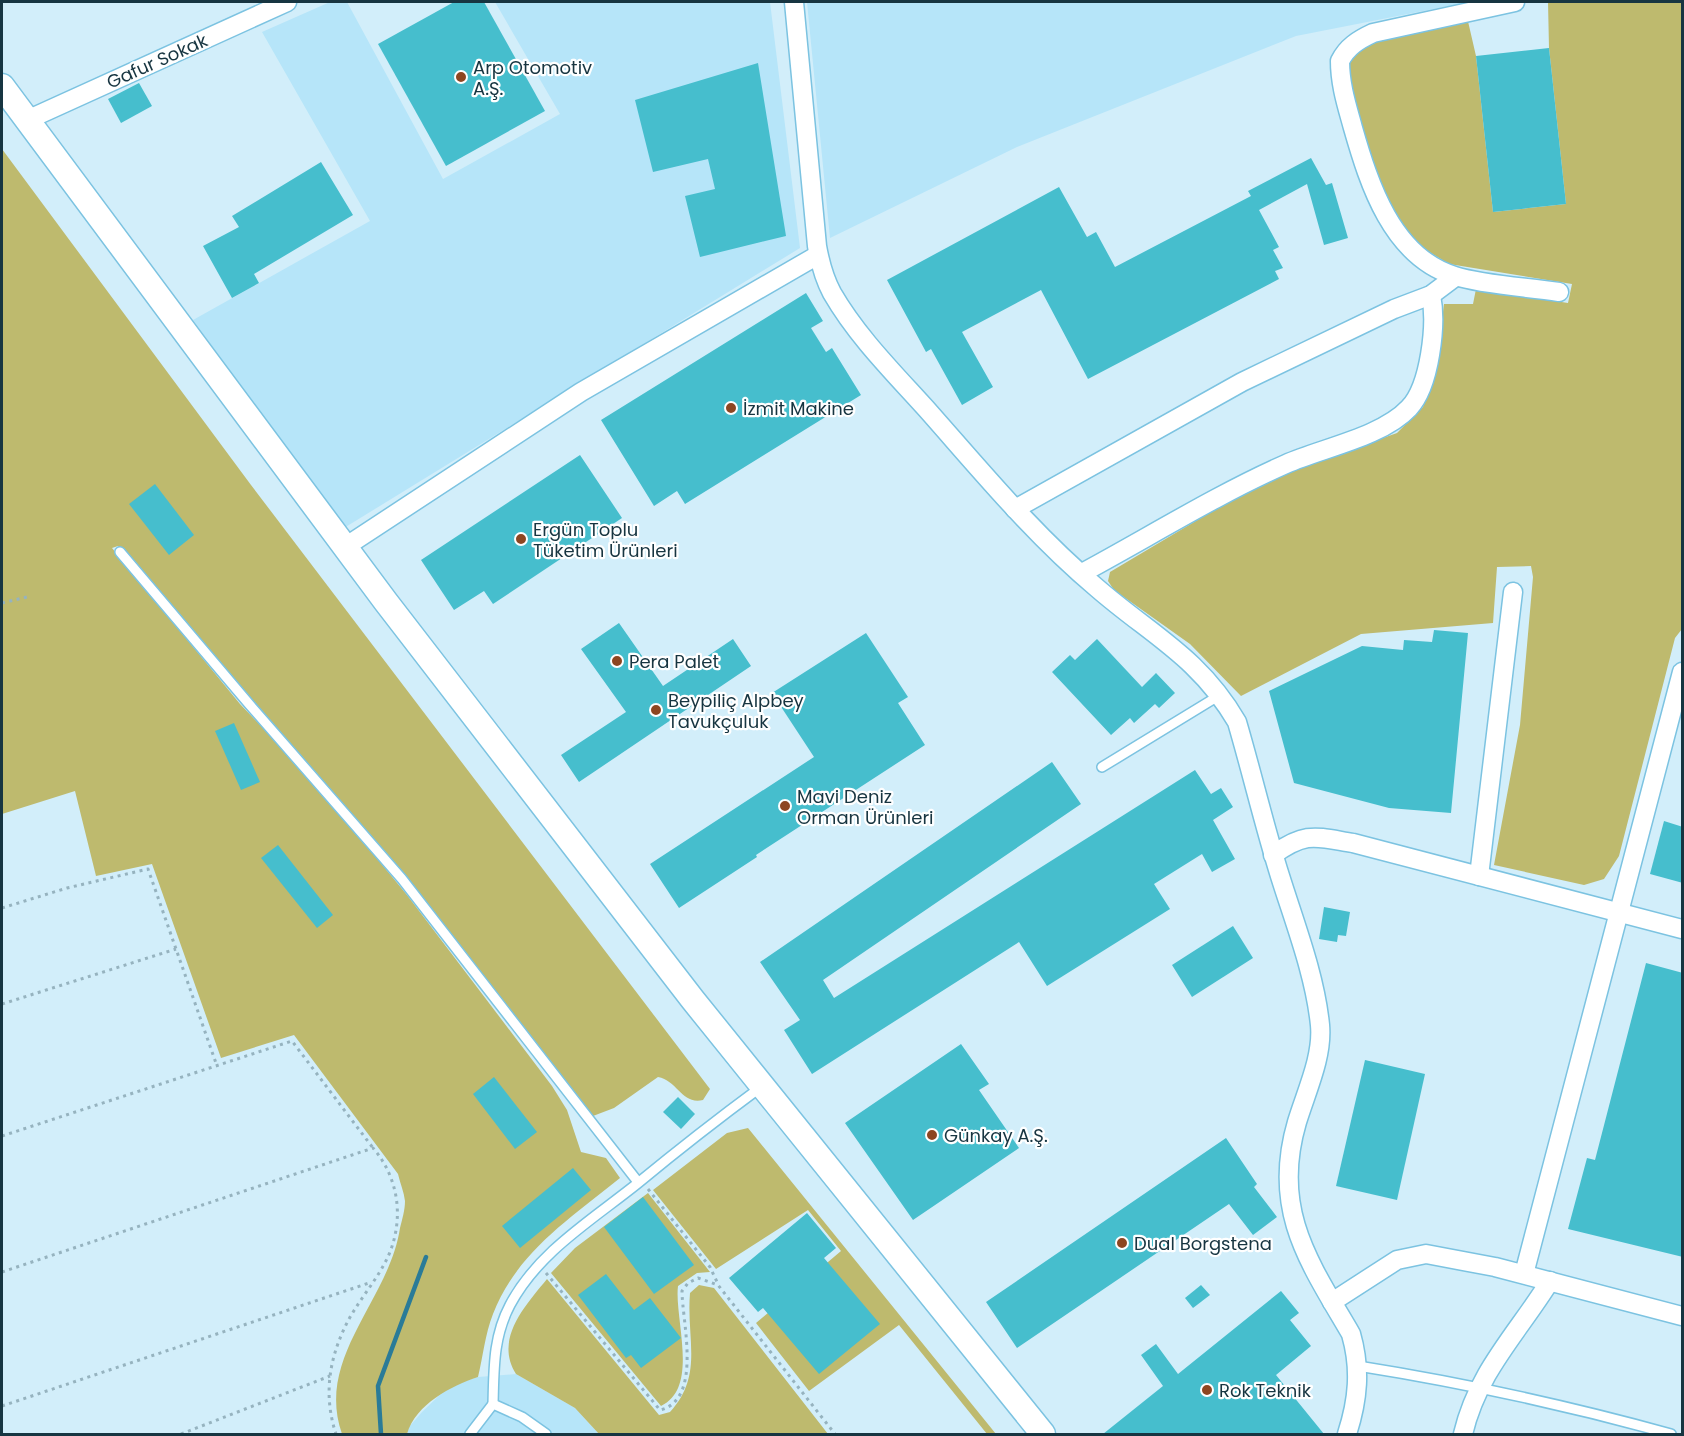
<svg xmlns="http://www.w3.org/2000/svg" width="1684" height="1436" viewBox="0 0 1684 1436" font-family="Poppins,sans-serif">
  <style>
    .built { fill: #b6e5f9 }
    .green { fill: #beba6e }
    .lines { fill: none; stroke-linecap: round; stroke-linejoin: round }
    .stream { stroke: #2a7b98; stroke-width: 4.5 }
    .building { fill: #46becd }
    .service-casing { stroke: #7cc3e1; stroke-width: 12 }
    .minor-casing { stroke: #7cc3e1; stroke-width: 21 }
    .secondary-casing { stroke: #7cc3e1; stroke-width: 27 }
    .path { stroke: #96b3bf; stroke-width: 3; stroke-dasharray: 3 4.5; stroke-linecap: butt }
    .service { stroke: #fff; stroke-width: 9 }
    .minor { stroke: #fff; stroke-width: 18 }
    .secondary { stroke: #fff; stroke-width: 24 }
    .poi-dot { fill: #8d4621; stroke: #fff; stroke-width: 2 }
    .labels { text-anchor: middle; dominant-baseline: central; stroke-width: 4.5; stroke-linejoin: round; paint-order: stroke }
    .street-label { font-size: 18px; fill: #173541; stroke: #fff }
    .poi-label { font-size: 18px; fill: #173541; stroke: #fff; text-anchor: start }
  </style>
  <rect width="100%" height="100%" fill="#d2eefa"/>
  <g class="built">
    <path d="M330 2H347L443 179 560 114 495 2H770L800 248 344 528 193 320 370 221 262 32Z"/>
    <path d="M807 2H1469L1296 36 1017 147 830 238Z"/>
    <path d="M516 1374 575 1408 599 1434H407L409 1427 422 1412 448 1387 478 1377Z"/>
  </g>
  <g class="green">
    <path d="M1548 2H1682V629L1675 638 1619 856 1604 879 1584 885 1494 865 1520 725 1533 577 1531 566 1497 567 1493 623 1361 634 1241 696 1190 644 1114 590 1108 581 1110 572 1263 481 1397 433 1423 407 1439 344 1444 304H1473L1476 289 1568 303 1572 284 1449 264 1421 247 1396 220 1372 176 1343 72 1360 43 1467 17 1476 56 1493 212 1566 204 1549 48Z"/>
    <path d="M2 149 251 485 710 1089 703 1100C682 1105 678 1081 658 1077L614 1108 593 1116 407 879 118 546 112 548 240 704 311 778 407 895 552 1086 567 1110 581 1152 606 1158 620 1178C571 1218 517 1252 493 1314 485 1334 483 1357 478 1377 451 1386 416 1404 407 1434H342C315 1357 389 1301 400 1228 402 1220 405 1210 405 1201 404 1192 400 1183 398 1174L294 1035 221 1058 152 864 96 876 75 791 2 814Z"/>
    <path d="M748 1128 996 1434H987L899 1325 809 1391 756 1323 841 1251 808 1210 716 1269 653 1190 727 1133Z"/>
    <path d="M648 1193 710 1272 697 1273 678 1286C674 1318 700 1388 661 1406L551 1273 575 1248Z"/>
    <path d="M547 1279 659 1415 670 1412C704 1375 686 1338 690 1293L699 1285 714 1288 828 1434H599L575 1408 516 1374C494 1339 525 1306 547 1279Z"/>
  </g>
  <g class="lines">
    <path class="stream" d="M381 1434 378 1386 426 1257"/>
  </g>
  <g class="building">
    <path d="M454 2H484L545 111 446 166 378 44Z"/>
    <path d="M1549 48 1566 204 1493 212 1476 56Z"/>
    <path d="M758 63 786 236 700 257 685 196 715 189 708 159 653 172 635 100Z"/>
    <path d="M139 83 152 106 121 123 108 99Z"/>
    <path d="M1311 158 1326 185 1332 183 1348 238 1324 245 1307 184 1259 210 1279 247 1273 250 1283 268 1275 271 1279 279 1088 379 1041 290 962 332 993 387 962 405 931 349 926 352 887 280 1059 187 1087 237 1096 232 1115 267 1251 196 1248 191Z"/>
    <path d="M321 162 353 215 254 274 259 283 232 298 203 246 239 227 232 216Z"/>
    <path d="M806 293 823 321 811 328 826 352 832 348 861 395 685 504 677 491 654 506 601 420Z"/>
    <path d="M580 455 622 518 493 604 484 591 454 610 421 560Z"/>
    <path d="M155 484 194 535 169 555 129 504Z"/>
    <path d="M619 623 663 686 733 639 751 666 579 782 561 755 626 712 581 649Z"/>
    <path d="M1434 630 1468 633 1451 813 1389 808 1294 783 1269 691 1362 646 1403 650 1404 640 1432 642Z"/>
    <path d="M866 633 908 697 898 703 925 745 756 855 757 857 679 908 650 864 814 757 772 693Z"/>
    <path d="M1097 639 1142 687 1156 673 1175 693 1159 708 1155 704 1134 723 1130 718 1111 735 1052 672 1070 655 1075 660Z"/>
    <path d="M234 723 260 782 241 790 215 731Z"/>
    <path d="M1052 762 1081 804 823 980 834 998 1195 770 1211 794 1221 788 1233 807 1213 820 1235 859 1212 872 1202 854 1154 884 1170 909 1047 986 1019 942 812 1074 784 1030 800 1020 760 962Z"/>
    <path d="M1664 821 1683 827V883L1650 874Z"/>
    <path d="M278 845 333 915 317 928 261 858Z"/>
    <path d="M1324 907 1350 912 1346 936 1338 935 1337 942 1319 939Z"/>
    <path d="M1233 926 1253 958 1192 997 1172 965Z"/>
    <path d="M1646 963 1683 973V1257L1568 1229 1587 1158 1595 1160Z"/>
    <path d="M961 1044 989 1084 979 1090 1019 1148 913 1220 845 1123Z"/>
    <path d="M1365 1060 1425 1074 1397 1200 1336 1186Z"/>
    <path d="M494 1077 537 1132 515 1149 473 1094Z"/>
    <path d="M678 1097 695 1114 681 1129 663 1112Z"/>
    <path d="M1226 1138 1257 1184 1254 1187 1277 1217 1253 1235 1229 1204 1017 1348 986 1302Z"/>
    <path d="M573 1168 591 1190 520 1248 502 1226Z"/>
    <path d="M643 1197 694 1265 654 1294 604 1227Z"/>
    <path d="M807 1213 836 1248 824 1258 880 1324 819 1374 763 1308 758 1312 729 1278Z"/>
    <path d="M606 1274 634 1310 650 1298 681 1338 641 1368 631 1355 626 1358 578 1295Z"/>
    <path d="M1201 1285 1210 1295 1193 1308 1185 1298Z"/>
    <path d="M1281 1291 1299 1313 1290 1320 1311 1346 1276 1375 1324 1434H1103L1163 1386 1141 1355 1156 1344 1178 1374Z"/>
  </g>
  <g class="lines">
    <g class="service-casing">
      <g id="service">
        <path d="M120 552 249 704 402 879 638 1182"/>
        <path d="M1102 767 1220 695"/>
        <path d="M1358 1366C1465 1383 1566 1405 1671 1434"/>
        <path d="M493 1404C494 1369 493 1337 510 1305 538 1252 592 1220 638 1183 678 1150 719 1118 761 1087"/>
        <path d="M470 1434 493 1404 522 1417 546 1434"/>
      </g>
    </g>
    <g class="minor-casing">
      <g id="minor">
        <path d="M794 2 817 246C820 263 824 278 832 293 858 338 896 375 930 413 983 473 1035 536 1097 588 1151 635 1199 657 1237 722 1252 773 1264 825 1280 876 1295 924 1315 975 1320 1025 1323 1057 1306 1092 1297 1122 1271 1210 1309 1262 1351 1334 1361 1369 1358 1400 1347 1434"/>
        <path d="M1515 2 1373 33C1358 40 1347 47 1340 61 1340 85 1347 106 1353 128 1369 184 1392 257 1455 276 1484 285 1527 287 1559 292"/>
        <path d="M27 120 287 2"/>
        <path d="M1015 509 1242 382 1394 309 1431 295 1455 277"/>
        <path d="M345 547 581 392 818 255"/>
        <path d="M1082 573C1149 537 1216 495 1286 464 1322 448 1382 437 1409 408 1430 386 1437 324 1431 295"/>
        <path d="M1273 855C1306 831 1316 837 1353 843L1682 929"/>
        <path d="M1479 876 1513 592"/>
        <path d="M1524 1274 1682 672"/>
        <path d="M1332 1302 1397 1260 1426 1254 1495 1267 1682 1316"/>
        <path d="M1463 1434C1478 1371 1517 1334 1550 1281"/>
      </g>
    </g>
    <g class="secondary-casing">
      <path id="secondary" d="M2 86 386 602 693 1000 1043 1434"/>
    </g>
    <g class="path">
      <path d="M2 603 27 597"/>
      <path d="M2 908 67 888 148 869 217 1066"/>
      <path d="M2 1004 176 949"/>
      <path d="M2 1136 292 1041 373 1148"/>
      <path d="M648 1189 710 1267 718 1284"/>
      <path d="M2 1272 373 1148C398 1177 404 1216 390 1252 379 1279 357 1301 345 1327 328 1362 324 1398 336 1434"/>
      <path d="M546 1273 660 1410C703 1400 682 1321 682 1291L688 1283 698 1278 718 1285 835 1434"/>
      <path d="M2 1406 369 1283"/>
      <path d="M181 1434 330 1376"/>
    </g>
    <use href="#service" class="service"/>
    <use href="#minor" class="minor"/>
    <use href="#secondary" class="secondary"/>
  </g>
  <g class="poi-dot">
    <circle cx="461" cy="77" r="6"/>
    <circle cx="731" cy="408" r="6"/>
    <circle cx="521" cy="539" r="6"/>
    <circle cx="617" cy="661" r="6"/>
    <circle cx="656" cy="710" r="6"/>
    <circle cx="785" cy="806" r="6"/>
    <circle cx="932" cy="1135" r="6"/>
    <circle cx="1122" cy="1243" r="6"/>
    <circle cx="1207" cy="1390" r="6"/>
  </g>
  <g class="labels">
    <g class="street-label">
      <text transform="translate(157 61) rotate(-24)">Gafur Sokak</text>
    </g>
    <g class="poi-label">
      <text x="473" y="67">Arp Otomotiv<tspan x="473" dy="21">A.Ş.</tspan></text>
      <text x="743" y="408">İzmit Makine</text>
      <text x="533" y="529">Ergün Toplu<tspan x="533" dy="21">Tüketim Ürünleri</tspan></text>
      <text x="629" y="661">Pera Palet</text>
      <text x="668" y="700">Beypiliç Alpbey<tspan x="668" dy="21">Tavukçuluk</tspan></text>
      <text x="797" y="796">Mavi Deniz<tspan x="797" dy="21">Orman Ürünleri</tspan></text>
      <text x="944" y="1135">Günkay A.Ş.</text>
      <text x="1134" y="1243">Dual Borgstena</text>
      <text x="1219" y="1390">Rok Teknik</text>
    </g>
  </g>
  <rect width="1684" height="1436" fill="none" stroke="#173541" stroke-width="6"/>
</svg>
